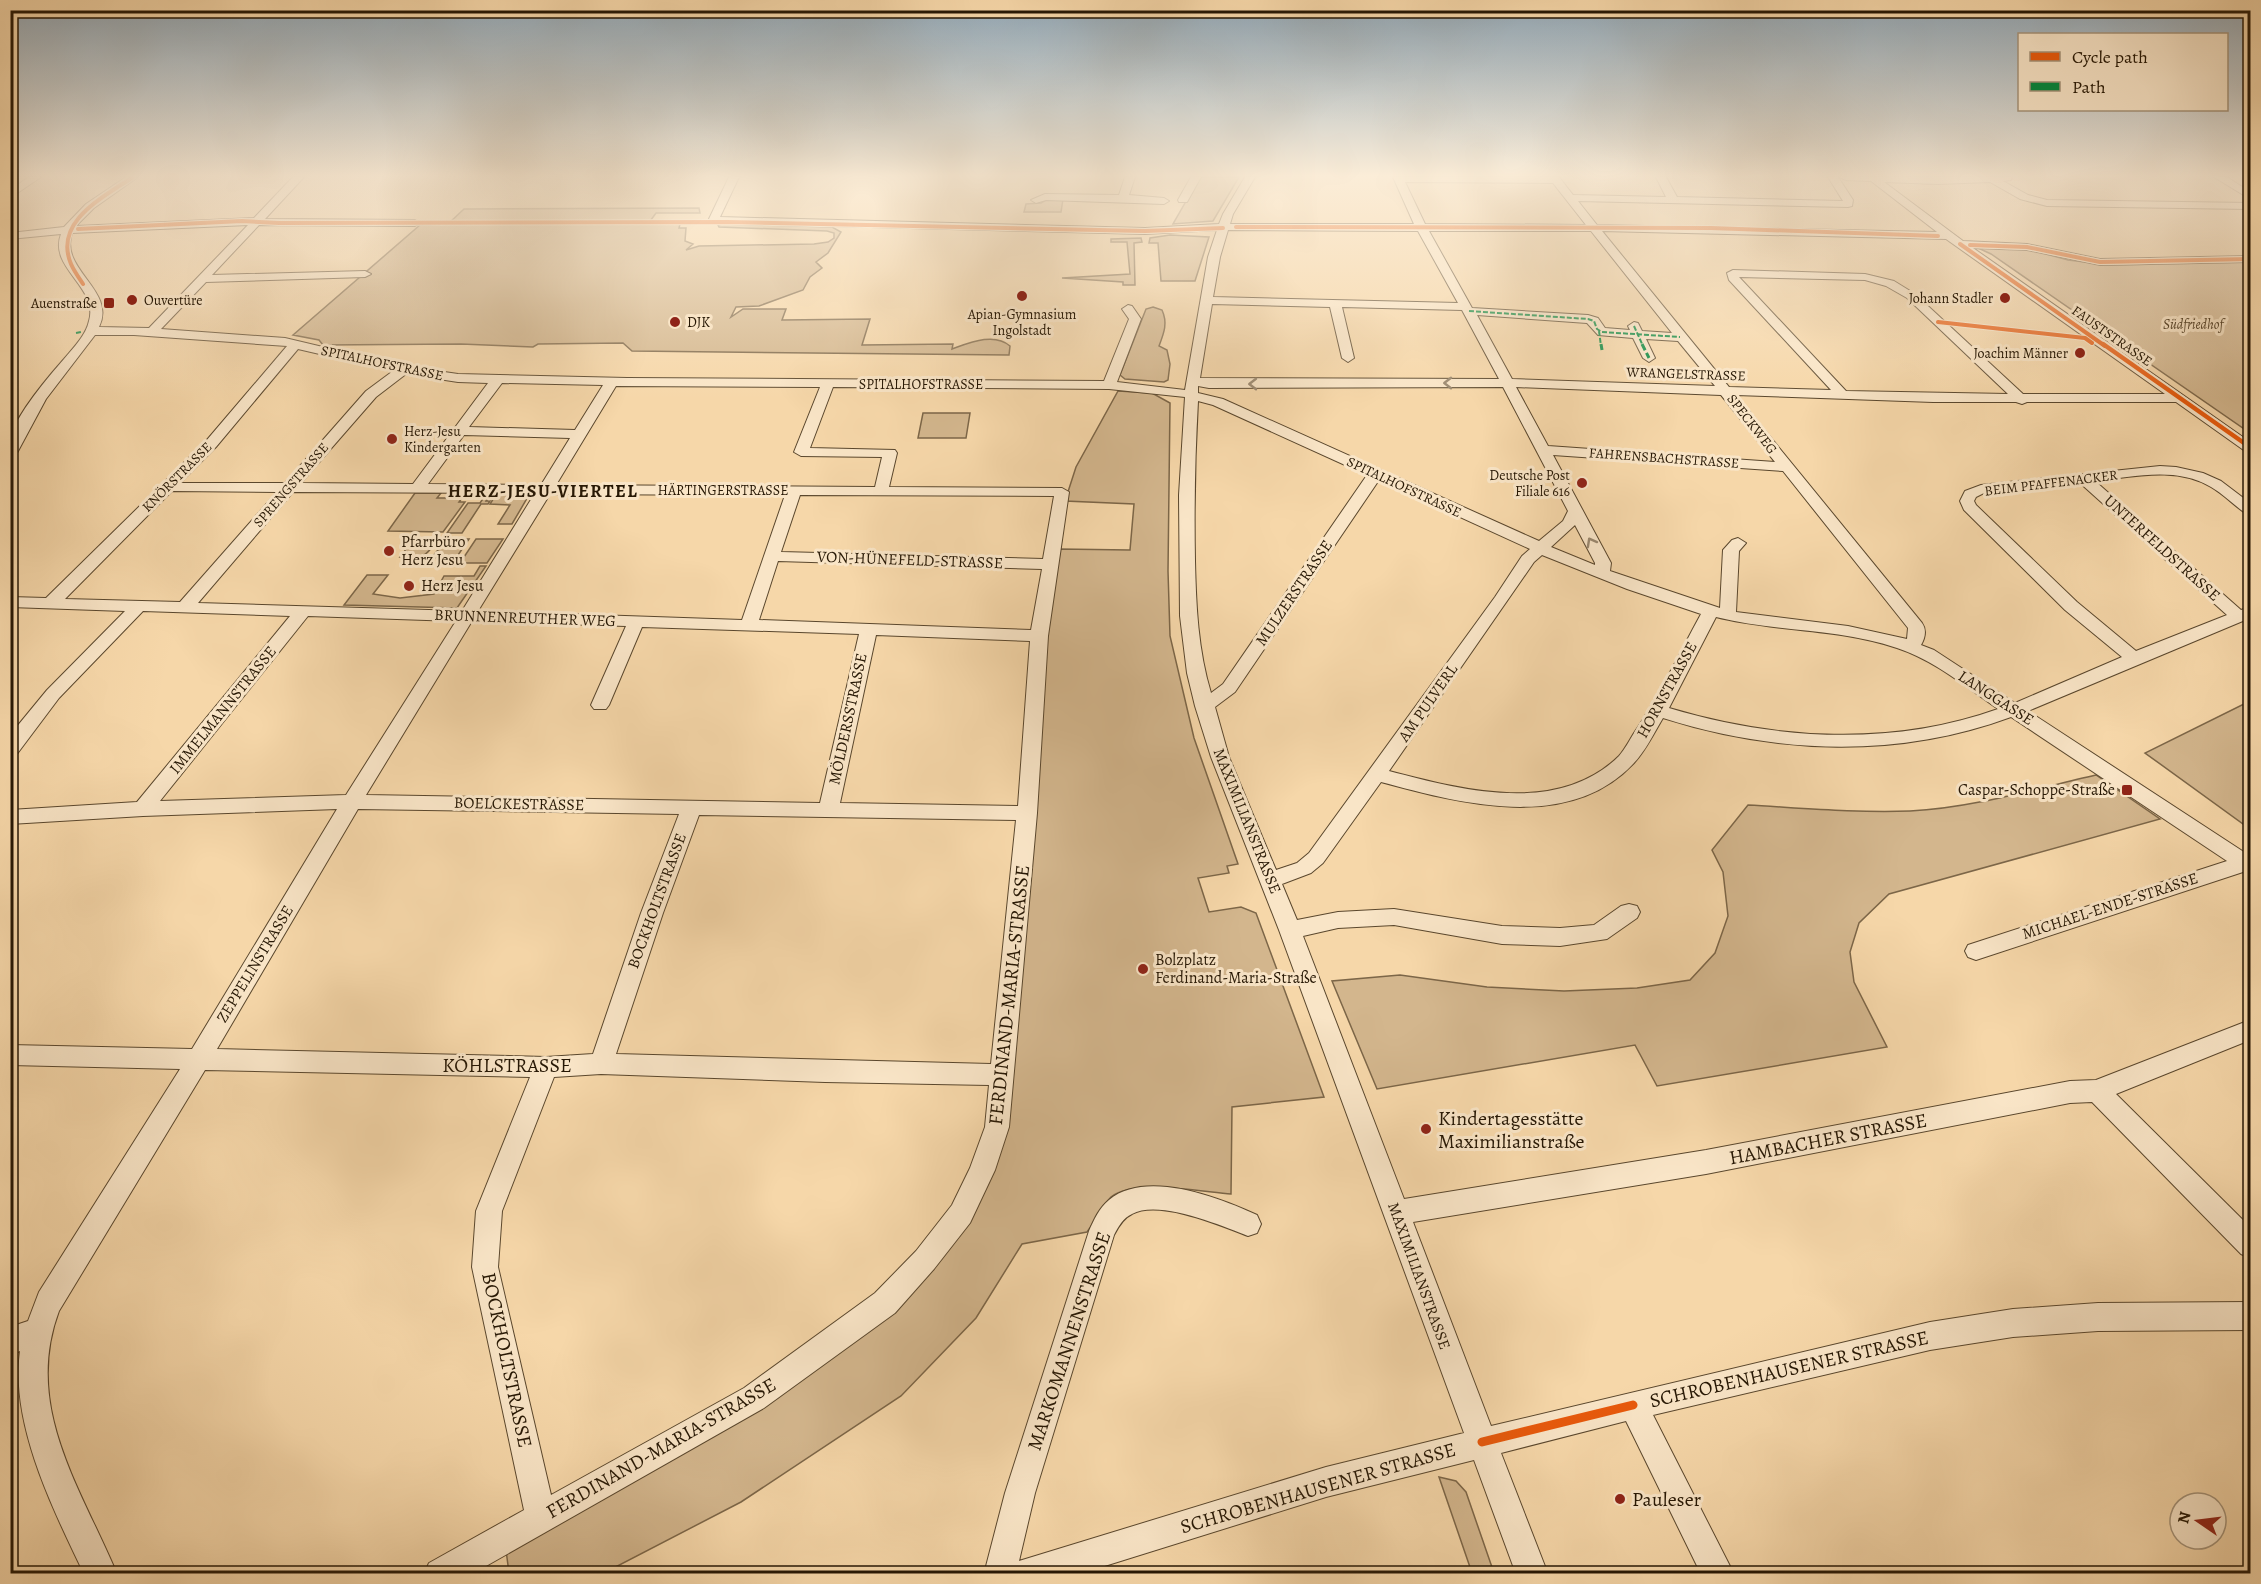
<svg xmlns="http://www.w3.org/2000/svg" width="2261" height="1584" viewBox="0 0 2261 1584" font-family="Alegreya,serif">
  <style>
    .green { fill: #d3b68d; stroke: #7c6648; stroke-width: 1.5 }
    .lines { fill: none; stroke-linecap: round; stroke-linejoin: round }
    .minor-casing { stroke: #5a472d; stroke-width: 2 }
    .minor { fill: #f9e5c7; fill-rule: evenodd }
    .quiet-far1 { stroke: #00873e; stroke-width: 2; stroke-dasharray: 5 2; stroke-linecap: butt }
    .quiet { stroke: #00873e; stroke-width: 3; stroke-dasharray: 7 3; stroke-linecap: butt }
    .cycleway-far2-casing { stroke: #f9e5c7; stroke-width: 6 }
    .cycleway-far1-casing { stroke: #f9e5c7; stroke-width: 8 }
    .cycleway-casing { stroke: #f9e5c7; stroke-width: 13 }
    .cycleway-far2 { stroke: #e8590c; stroke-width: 4 }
    .cycleway-far1 { stroke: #e8590c; stroke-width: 4.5 }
    .cycleway { stroke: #e8590c; stroke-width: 9 }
    .oneway { stroke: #9a886f }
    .poi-dot { fill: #8f2418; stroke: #f9e5c7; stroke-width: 2 }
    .labels { text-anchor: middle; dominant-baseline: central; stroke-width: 6; stroke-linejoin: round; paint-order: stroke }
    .far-poi-label { font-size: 14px; fill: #261704; stroke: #f9e5c7; text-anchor: end }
    .far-park-label { font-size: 14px; font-style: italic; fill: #5a472d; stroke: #f9e5c7 }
    .far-street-label { font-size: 14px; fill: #261704; stroke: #f9e5c7 }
    .poi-label { font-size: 16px; fill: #261704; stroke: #f9e5c7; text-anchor: start }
    .street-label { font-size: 16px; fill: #261704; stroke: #f9e5c7 }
    .far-district-label { font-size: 18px; font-weight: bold; letter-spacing: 1.5px; fill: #261704; stroke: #f9e5c7 }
    .near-street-label { font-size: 20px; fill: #261704; stroke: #f9e5c7 }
    .near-poi-label { font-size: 20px; fill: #261704; stroke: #f9e5c7; text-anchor: start }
  </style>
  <rect width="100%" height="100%" fill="#f6d7a9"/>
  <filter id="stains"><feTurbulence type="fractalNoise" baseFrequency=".00333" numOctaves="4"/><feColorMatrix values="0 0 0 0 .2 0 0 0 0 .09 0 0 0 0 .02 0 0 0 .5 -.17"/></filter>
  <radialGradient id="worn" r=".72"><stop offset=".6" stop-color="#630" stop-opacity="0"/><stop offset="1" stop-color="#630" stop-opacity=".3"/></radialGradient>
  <g class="green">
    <path d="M1200 177H1239L1213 221 1173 224Z"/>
    <path d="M1048 199H1063L1061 212H1024L1026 204 1041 203Z"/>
    <path d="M699 208 700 213H656L648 224H680L679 228H686L685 241 693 244 686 250 699 246 814 244 828 242 834 238V233L827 231 719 227 718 225 722 224 832 227 841 232 828 253 816 262 822 268 810 277 803 290 759 306 736 307 731 317 743 309H786L782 320 870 319 862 345 953 344 952 349C969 343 994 332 1010 346L1009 355 632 351 623 343 538 344 533 347 461 344 323 345 319 340 293 335 420 225 448 224 464 209Z"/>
    <path d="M1170 235 1209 237 1195 281H1161L1158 243H1149L1150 238Z"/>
    <path d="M1141 238 1142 242 1134 243 1135 285H1123V282L1062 278 1130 274 1127 242H1111V239Z"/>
    <path d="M1976 247 2028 249 2068 260 2110 265 2250 262V442L2247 431 1991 254Z"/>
    <path d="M1153 307 1162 310C1168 323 1164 333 1159 346L1167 350 1170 364 1168 380 1164 382 1125 379 1120 375 1146 309Z"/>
    <path d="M1118 391 1152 393 1170 403 1168 571 1170 636 1194 738 1238 864 1227 866 1229 873 1198 878 1209 912 1241 907 1256 913 1324 1097 1232 1107 1231 1194C1203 1192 1133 1178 1111 1197 1102 1206 1095 1221 1087 1232L1022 1244 976 1318 901 1396 741 1502 604 1573H509L506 1550 900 1305 992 1174 1008 1129 1047 632 1059 549 1130 550 1134 504 1065 501 1076 467Z"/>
    <path d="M923 413H970L966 438H918Z"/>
    <path d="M415 493H441L437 498H462L459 502H465L443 532 388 531Z"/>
    <path d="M487 493H491L486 501H490L488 504H481L462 533H447L468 503H480Z"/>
    <path d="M497 493 529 495 512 524H498L510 505 490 504Z"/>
    <path d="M414 539H437V541C424 559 422 558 400 557Z"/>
    <path d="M447 539H469L456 558H435L433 556Z"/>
    <path d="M476 539H503L487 563H460Z"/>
    <path d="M480 566H486L457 608 344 605 367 575H388L373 594 400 598 434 594 444 576H474Z"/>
    <path d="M2250 701V829L2145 753Z"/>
    <path d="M2096 775 2160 819 1889 894 1859 923 1850 952 1854 982 1887 1047 1657 1086 1635 1045 1377 1089 1332 981 1400 975 1487 987 1564 991 1637 988 1690 980 1715 953 1728 916 1723 872 1712 850 1748 805C1802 808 1856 813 1910 811 1973 808 2034 789 2096 775Z"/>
    <path d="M1439 1477 1456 1481 1466 1492 1494 1573H1472Z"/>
  </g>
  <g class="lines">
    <g class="minor-casing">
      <g id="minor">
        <path d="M29 177H41L10 198V190Z"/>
        <path d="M126 177H138L94 208 76 226 254 218 293 177H304L265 219 415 220 420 223 415 226 259 225 212 275 365 271 371 274 365 277 206 282 161 329 285 338 403 366 458 374 627 378 1104 381 1129 319 1122 309 1128 305 1132 306 1141 319 1117 382 1185 390 1208 257 1217 230 1145 234 716 223 709 219 729 177H739L720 217 1145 228 1219 224 1223 214 1245 177H1255L1233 214 1230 224H1414L1393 177H1559L1573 195 1666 197 1656 177H1666L1677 197 1843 201 1828 177H1838L1853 200 1852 206 1848 207 1578 201 1597 225 1937 232 1871 181 1845 180 1840 177H2012L2011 180 2003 181 2028 195 2047 200 2250 203V209L2047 206 2020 199 1990 182 1938 184 1884 182 1963 241 2027 244 2100 259 2250 256V262L2100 265 2027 250 1973 248 2250 442V452L2245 451 2176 402H2027L2022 404 2016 402H1933L1736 395 1922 623C1927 630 1925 638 1921 645L1934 650 2015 703 2122 657 2065 610 1964 510 1960 501 1965 491 1981 485 2160 466 2176 467 2203 473 2221 481 2250 503V514L2245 513C2234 505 2223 494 2211 487 2176 466 2133 477 2095 481L2241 610 2250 607V618L2028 711 2250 856V874L2243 872 1976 960 1968 957 1965 951 1968 945 2227 861 2011 717C1897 759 1777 754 1663 718 1654 733 1645 752 1633 764 1568 833 1459 803 1381 782L1323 863 1311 873 1282 884 1297 920 1338 912 1394 909 1502 926 1560 928 1594 925 1621 906 1629 904 1637 906 1640 912 1637 918 1607 939 1560 946 1502 944 1394 925 1338 928 1303 936 1404 1199 1706 1150 2070 1081 2096 1080 2250 1020V1040L2116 1094 2250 1227V1258L2241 1254 2092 1102 2070 1103 1706 1174 1413 1222 1491 1426 1930 1322 2013 1309 2098 1303 2250 1302V1330L2098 1331 2013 1337 1930 1350 1653 1415 1734 1574H1701L1626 1421 1501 1453 1548 1574H1516L1474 1460 1326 1497 1079 1574H984L1005 1493 1089 1231C1094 1220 1099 1208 1109 1200 1146 1169 1220 1198 1257 1215L1261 1224 1257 1233 1248 1236C1222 1226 1159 1199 1132 1214 1123 1218 1118 1227 1114 1235L1035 1493 1019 1561 1326 1467 1464 1433 1279 930 1211 757 1195 706 1187 673 1180 616 1179 495 1185 397 1109 389 833 387 810 448 895 450 897 453 889 487 1062 488 1069 492 1048 636 1037 813 1009 1127 995 1170 970 1223 934 1269 895 1313 764 1408 472 1574H424L429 1563 524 1510 472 1267 476 1211 530 1077 205 1070 59 1311C23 1407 81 1488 117 1574H84C53 1509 10 1424 20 1351L10 1355V1327L28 1321 39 1292 180 1069 10 1065V1045L192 1049 337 809 143 816 10 824V810L137 802 290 616 143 611 59 698 17 754 10 755V735L47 690 125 611 10 607V597L46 598 206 441 287 346 134 335H95L46 399 17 453 10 457C10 451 9 444 10 439 15 416 49 376 64 359 74 347 86 335 89 321 99 287 48 268 61 234L10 239V233L64 227 86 204ZM1405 182 1553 183 1586 225 1425 224ZM248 225 149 328 99 327C117 290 59 270 72 233ZM1228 230 1418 231 1458 303 1213 297 1220 257ZM1429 231H1591L1672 333 1642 331 1638 323 1634 322 1628 326 1630 330 1605 328 1598 318 1588 315 1472 308ZM1602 231 1946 239 2165 394H2023L1915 294 1894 281 1865 274 1733 270 1727 273 1729 280 1831 390 1729 387ZM1739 277 1865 280 1886 286 1907 298 2008 394 1846 391ZM1212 304 1330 307 1342 358 1348 362 1354 358 1342 307 1462 310 1499 379 1200 378ZM1477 315 1587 323 1598 335 1633 338 1643 358 1649 362 1655 358 1646 339 1678 341 1715 386 1512 379ZM298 349 393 371 366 391 285 483H180L216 447ZM406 374 458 382 488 383 413 484 301 483 376 397ZM502 383 603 385 575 430 469 427ZM616 386 820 387 794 452 801 456 882 457 875 487 556 485ZM1198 386 1209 388 1503 387 1568 511 1563 521 1539 541 1223 399 1198 393ZM1516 387 1721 395 1775 462 1548 446ZM1198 401 1213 405 1367 475 1223 684 1211 693C1198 650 1196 606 1195 561 1194 507 1195 455 1198 401ZM464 435 570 438 541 485 428 484ZM1553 455 1783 471 1908 628 1907 639 1848 626 1736 612 1739 551 1746 543 1738 538 1732 540 1723 550 1720 608 1610 571 1611 563ZM1379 480 1530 549 1522 556 1495 597 1309 853 1297 863 1276 870 1229 757 1215 707 1235 692ZM2080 483 2227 615 2136 651 2077 602 1976 505 1974 501 1976 497 1984 493ZM172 491 277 492 180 602 65 599ZM293 492 535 493 462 611 198 603ZM550 494 785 495 742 620 478 611ZM800 495 1054 496 1043 559 781 552ZM1575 525 1595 563V565L1551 547ZM1542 555 1627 589 1701 614C1679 654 1660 695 1634 733 1629 741 1625 749 1619 756 1558 816 1462 790 1389 771L1534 562ZM778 561 1042 569 1031 630 759 620ZM308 616 456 621 346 795 160 801ZM1716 617C1775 632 1839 628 1897 648 1934 660 1966 687 1998 709 1892 747 1776 740 1669 708ZM472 621 626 626 591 705 594 709H606L609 705 642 627 859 634 820 803 366 795ZM876 635 1030 641 1018 806 840 803ZM358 809 679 814 641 913 593 1054 546 1057 217 1049ZM699 815 1016 820 991 1064 616 1054 663 913ZM601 1074 825 1082 989 1085 985 1127 970 1168 952 1205 916 1251 875 1293 744 1388 551 1495 498 1267 502 1211 554 1077Z"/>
        <path d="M1125 177H1135L1129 195 1164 198 1169 201 1164 204 1046 200 1036 203 1031 200 1045 194 1119 195Z"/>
        <path d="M1191 177H1201L1187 202H1179L1178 200Z"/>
        <path d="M2214 177H2227L2250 192V199Z"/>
      </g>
    </g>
    <use href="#minor" class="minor"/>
    <g class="quiet-far1">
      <path d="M1469 311 1588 319 1594 321 1597 329 1602 332 1680 337"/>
      <path d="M1634 326 1643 346"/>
      <path d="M1599 331 1601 346"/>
      <path d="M76 333 81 332"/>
    </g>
    <g class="quiet">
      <path d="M1601 344 1602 350"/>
      <path d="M1642 344 1649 358"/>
    </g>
    <g class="cycleway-far2-casing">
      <g id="cycleway-far2">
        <path d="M1236 227 1711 228 1938 236"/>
        <path d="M78 229 242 221 279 223 727 222 1145 231 1223 228"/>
        <path d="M1960 244 2105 346"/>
        <path d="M1970 245 2027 247 2100 262 2250 259"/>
        <path d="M83 284C79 278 74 271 71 264 53 221 104 197 133 177"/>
        <path d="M1938 322 2085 338 2092 343"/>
      </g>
    </g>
    <g class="cycleway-far1-casing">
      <path id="cycleway-far1" d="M2103 344 2244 443"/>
    </g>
    <g class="cycleway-casing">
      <path id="cycleway" d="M1482 1442 1633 1405"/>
    </g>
    <use href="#cycleway-far2" class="cycleway-far2"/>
    <use href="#cycleway-far1" class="cycleway-far1"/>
    <use href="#cycleway" class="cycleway"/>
  </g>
  <defs><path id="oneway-chevron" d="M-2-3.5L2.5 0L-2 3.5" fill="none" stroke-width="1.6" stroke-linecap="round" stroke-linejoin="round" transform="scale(1.5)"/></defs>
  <g class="oneway">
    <use href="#oneway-chevron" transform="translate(1448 383) rotate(180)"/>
    <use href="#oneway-chevron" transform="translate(1253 384) rotate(180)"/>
    <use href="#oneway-chevron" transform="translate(1591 542) rotate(-119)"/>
  </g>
  <linearGradient id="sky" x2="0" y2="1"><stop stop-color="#91a8b8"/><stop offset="0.44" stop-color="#fbedd8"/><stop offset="1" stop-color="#fbedd8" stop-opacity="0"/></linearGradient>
  <rect width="2261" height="399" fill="url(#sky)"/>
  <g class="poi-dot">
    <circle cx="1022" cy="296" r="6"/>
    <circle cx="2005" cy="298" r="6"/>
    <circle cx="132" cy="300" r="6"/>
    <rect x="103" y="297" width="12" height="12" rx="3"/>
    <circle cx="675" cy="322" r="6"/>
    <circle cx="2080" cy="353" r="6"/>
    <circle cx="392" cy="439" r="6"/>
    <circle cx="1582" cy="483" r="6"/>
    <circle cx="389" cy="551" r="6"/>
    <circle cx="409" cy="586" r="6"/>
    <rect x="2121" y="784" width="12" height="12" rx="3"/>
    <circle cx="1143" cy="969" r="6"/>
    <circle cx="1426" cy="1129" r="6"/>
    <circle cx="1620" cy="1499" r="6"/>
  </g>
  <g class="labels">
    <g class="far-poi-label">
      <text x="1993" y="298">Johann Stadler</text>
      <text x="144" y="300" text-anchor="start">Ouvertüre</text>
      <text x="97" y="303">Auenstraße</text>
      <text x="1022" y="314" text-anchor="middle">Apian-Gymnasium<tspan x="1022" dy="16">Ingolstadt</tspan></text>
      <text x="687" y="322" text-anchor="start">DJK</text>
      <text x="2068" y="353">Joachim Männer</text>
      <text x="404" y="431" text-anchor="start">Herz-Jesu<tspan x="404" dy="16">Kindergarten</tspan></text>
      <text x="1570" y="475">Deutsche Post<tspan x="1570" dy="16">Filiale 616</tspan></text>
    </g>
    <g class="far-park-label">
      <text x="2193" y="324">Südfriedhof</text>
    </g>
    <g class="far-street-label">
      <text transform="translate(2112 336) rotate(35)">FAUSTSTRASSE</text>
      <text transform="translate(382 363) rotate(12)">SPITALHOFSTRASSE</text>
      <text transform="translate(1686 374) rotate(2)">WRANGELSTRASSE</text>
      <text x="921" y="384">SPITALHOFSTRASSE</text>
      <text transform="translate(1752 424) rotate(52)">SPECKWEG</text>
      <text transform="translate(1664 458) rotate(4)">FAHRENSBACHSTRASSE</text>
      <text transform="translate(177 477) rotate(-45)">KNÖRSTRASSE</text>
      <text transform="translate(2051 483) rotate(-7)">BEIM PFAFFENACKER</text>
      <text transform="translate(291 485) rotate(-49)">SPRENGSTRASSE</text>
      <text transform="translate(1404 487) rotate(25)">SPITALHOFSTRASSE</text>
      <text x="723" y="490">HÄRTINGERSTRASSE</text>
    </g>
    <g class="poi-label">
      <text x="401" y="542">Pfarrbüro<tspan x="401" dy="18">Herz Jesu</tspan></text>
      <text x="421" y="586">Herz Jesu</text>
      <text x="2115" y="790" text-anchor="end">Caspar-Schoppe-Straße</text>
      <text x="1155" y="960">Bolzplatz<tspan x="1155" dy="18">Ferdinand-Maria-Straße</tspan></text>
    </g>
    <g class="street-label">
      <text transform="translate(2162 548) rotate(42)">UNTERFELDSTRASSE</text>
      <text transform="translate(910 560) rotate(2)">VON-HÜNEFELD-STRASSE</text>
      <text transform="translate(1294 593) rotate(-56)">MULZERSTRASSE</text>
      <text transform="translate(525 618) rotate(2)">BRUNNENREUTHER WEG</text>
      <text transform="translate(1667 690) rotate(-61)">HORNSTRASSE</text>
      <text transform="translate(1996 698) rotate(33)">LANGGASSE</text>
      <text transform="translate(1428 703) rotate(-55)">AM PULVERL</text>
      <text transform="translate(223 710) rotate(-51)">IMMELMANNSTRASSE</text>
      <text transform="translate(848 719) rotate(-78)">MÖLDERSSTRASSE</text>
      <text transform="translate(519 804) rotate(1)">BOELCKESTRASSE</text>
      <text transform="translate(1247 821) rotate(68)">MAXIMILIANSTRASSE</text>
      <text transform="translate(657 901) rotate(-70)">BOCKHOLTSTRASSE</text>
      <text transform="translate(2110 906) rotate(-18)">MICHAEL-ENDE-STRASSE</text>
      <text transform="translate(255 964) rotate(-59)">ZEPPELINSTRASSE</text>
      <text transform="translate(1419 1276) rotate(70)">MAXIMILIANSTRASSE</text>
    </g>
    <g class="far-district-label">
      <text x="543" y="491">HERZ-JESU-VIERTEL</text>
    </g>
    <g class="near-street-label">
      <text transform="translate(1009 995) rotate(-84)">FERDINAND-MARIA-STRASSE</text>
      <text x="507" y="1065">KÖHLSTRASSE</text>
      <text transform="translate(1828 1139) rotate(-11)">HAMBACHER STRASSE</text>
      <text transform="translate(1069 1341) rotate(-72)">MARKOMANNENSTRASSE</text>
      <text transform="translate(507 1360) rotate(78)">BOCKHOLTSTRASSE</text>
      <text transform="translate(1789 1369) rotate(-13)">SCHROBENHAUSENER STRASSE</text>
      <text transform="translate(661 1448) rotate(-30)">FERDINAND-MARIA-STRASSE</text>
      <text transform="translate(1318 1488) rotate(-16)">SCHROBENHAUSENER STRASSE</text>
    </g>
    <g class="near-poi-label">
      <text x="1438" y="1118">Kindertagesstätte<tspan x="1438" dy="23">Maximilianstraße</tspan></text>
      <text x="1632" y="1499">Pauleser</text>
    </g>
  </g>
  <rect width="2261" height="1584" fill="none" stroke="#f6d7a9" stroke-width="36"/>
  <rect x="12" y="12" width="2237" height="1560" fill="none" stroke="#261704" stroke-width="3"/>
  <rect x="18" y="18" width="2225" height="1548" fill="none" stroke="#261704" stroke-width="1.5"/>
  <rect x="2018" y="33" width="210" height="78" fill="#f9e5c7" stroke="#a59379" stroke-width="1.5"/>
  <rect x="2030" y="52" width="30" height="9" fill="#e8590c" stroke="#a59379" stroke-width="1.5"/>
  <text x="2072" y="63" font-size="18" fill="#261704">Cycle path</text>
  <rect x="2030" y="82" width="30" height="9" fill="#00873e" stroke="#a59379" stroke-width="1.5"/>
  <text x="2072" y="93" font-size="18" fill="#261704">Path</text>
  <g transform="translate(2198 1521) rotate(284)"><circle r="28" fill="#f9e5c7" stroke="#a59379" stroke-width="1.5"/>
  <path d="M0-4.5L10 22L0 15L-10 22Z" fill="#8f2418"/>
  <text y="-9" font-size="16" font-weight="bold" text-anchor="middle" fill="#261704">N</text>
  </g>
  <rect width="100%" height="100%" filter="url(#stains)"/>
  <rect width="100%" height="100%" fill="url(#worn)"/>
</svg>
